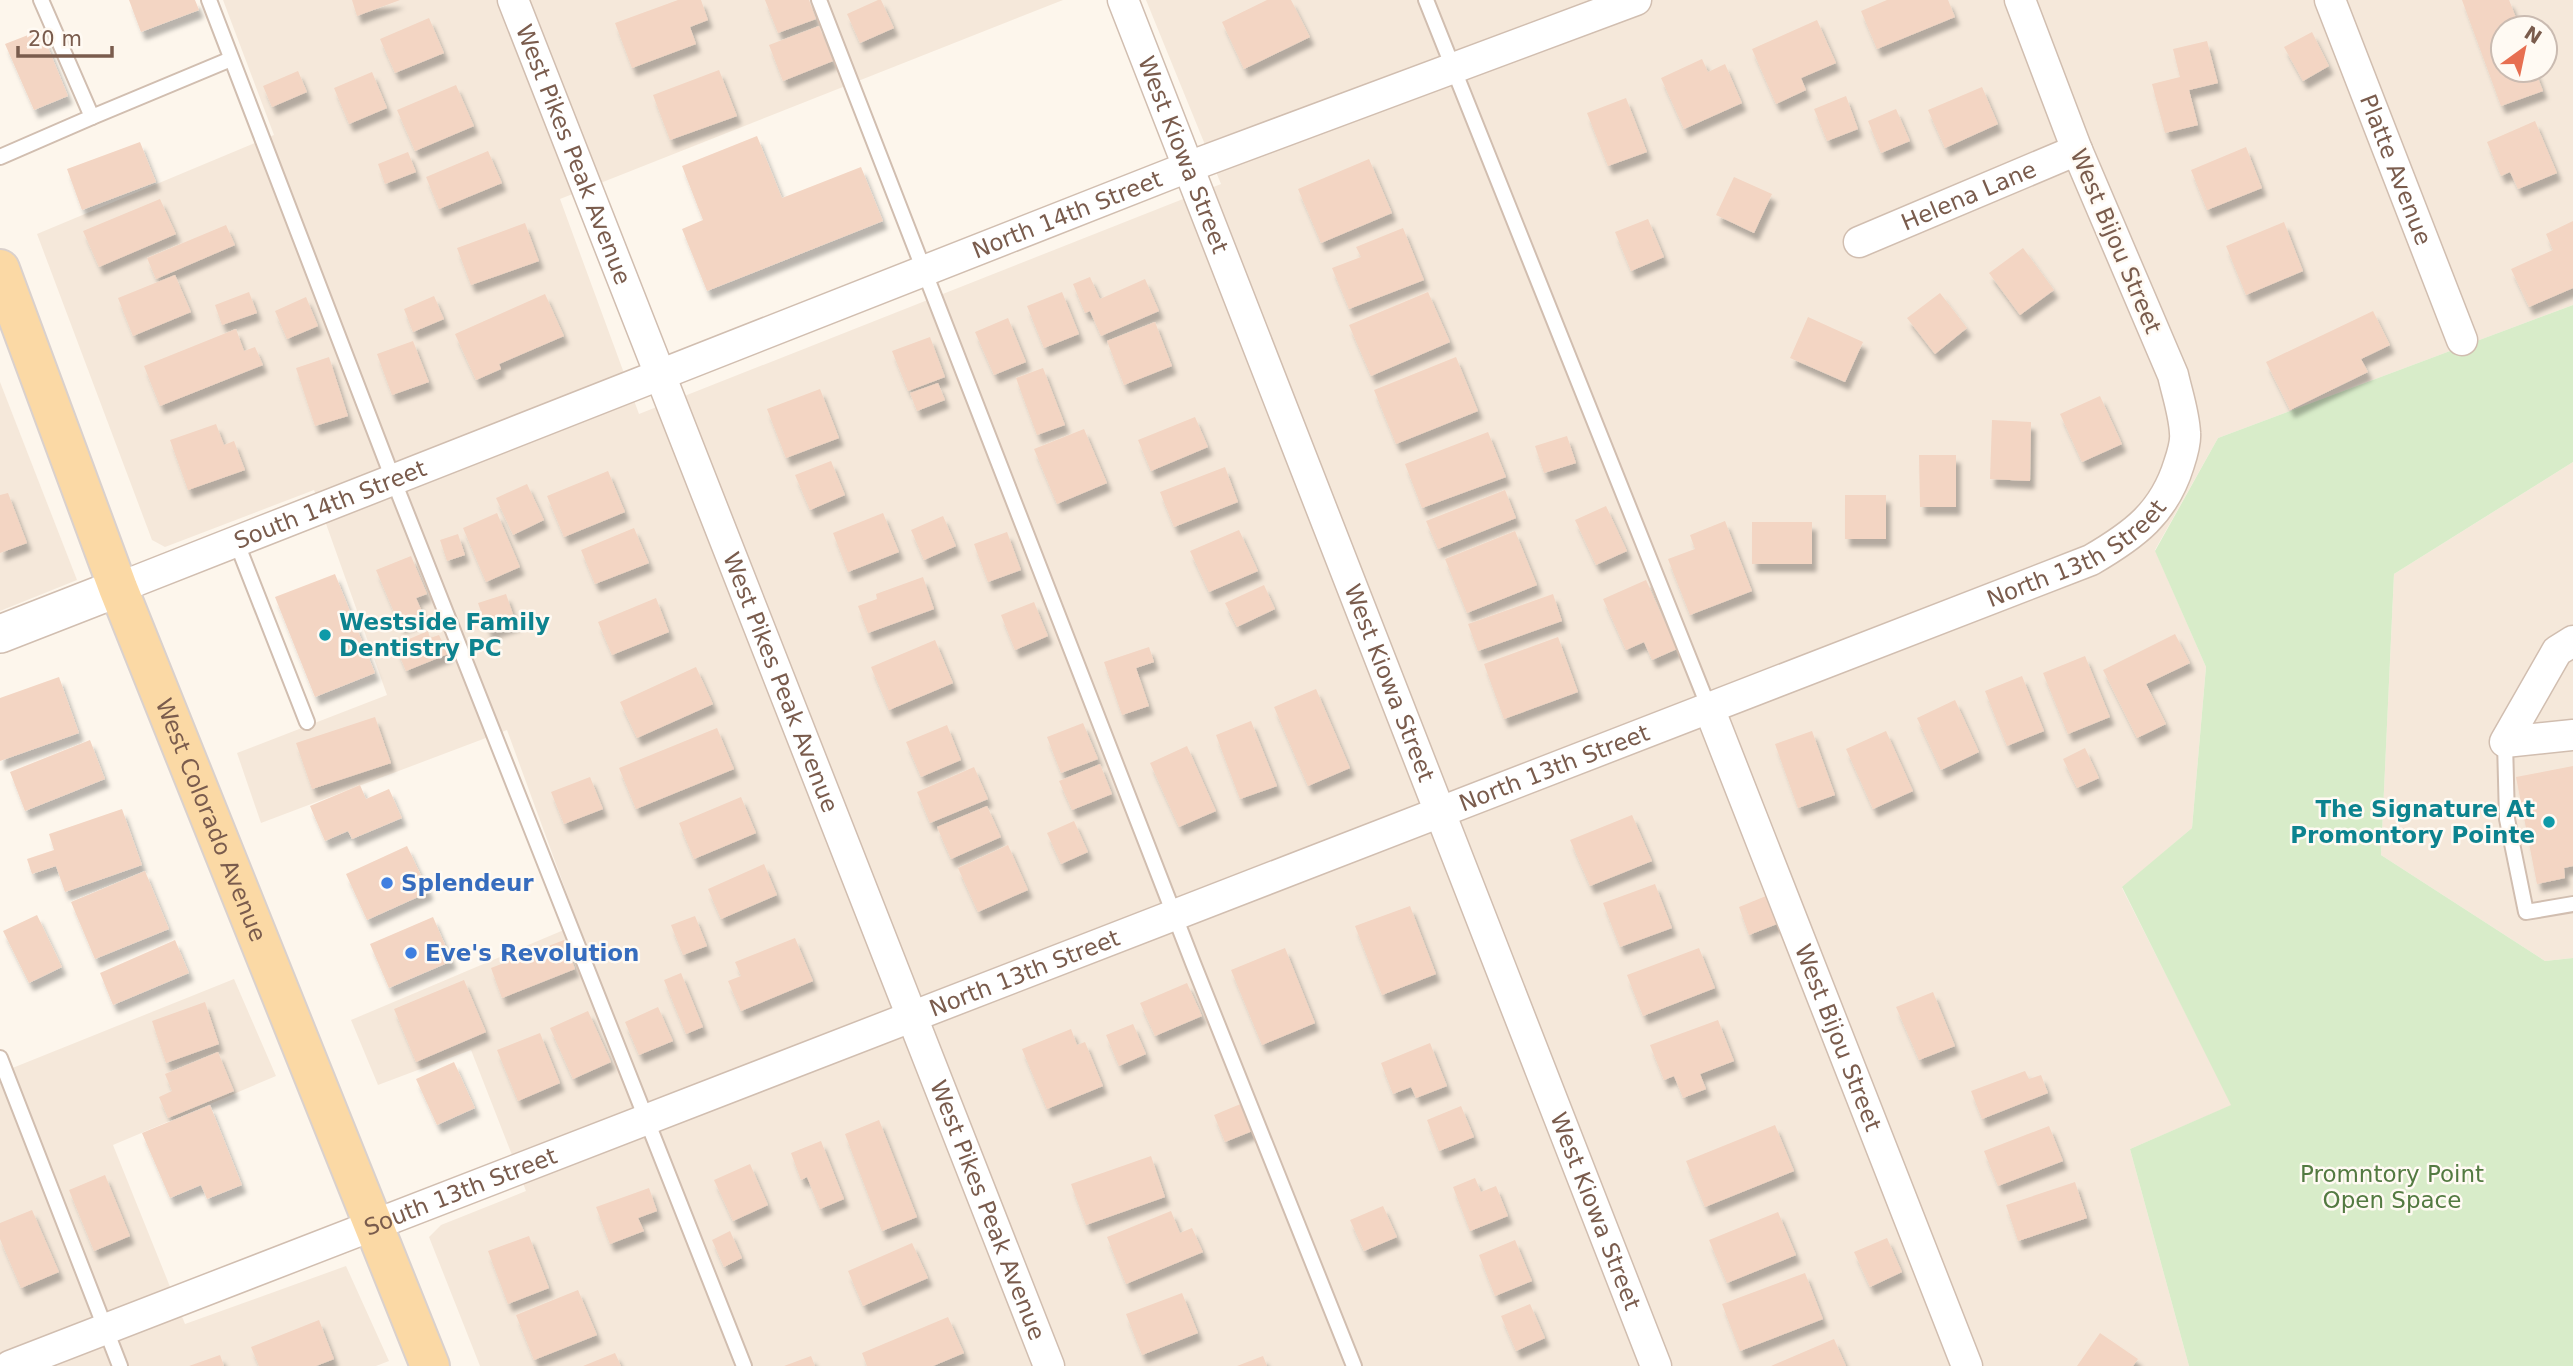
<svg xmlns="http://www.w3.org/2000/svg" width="2573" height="1366" viewBox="0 0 2573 1366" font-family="'DejaVu Sans',sans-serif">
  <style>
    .residential { fill: #f5e8da; fill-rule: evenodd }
    .green { fill: #d8ecc9 }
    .building { fill: #f3d5c3; filter: url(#shadow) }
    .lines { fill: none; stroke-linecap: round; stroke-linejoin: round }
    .service-casing { stroke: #d1beb0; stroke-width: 18 }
    .minor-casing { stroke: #d1beb0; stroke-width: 33 }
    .tertiary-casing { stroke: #d1beb0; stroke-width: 40 }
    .primary-casing { stroke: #dad1cd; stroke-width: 42 }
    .service { stroke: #fff; stroke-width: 14 }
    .minor { stroke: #fff; stroke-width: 30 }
    .tertiary { stroke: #fff; stroke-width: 37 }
    .primary { stroke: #fbd9a5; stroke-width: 38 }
    .culture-dot { fill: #0f9aa8; stroke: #fffaf3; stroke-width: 2.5 }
    .shop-dot { fill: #3f7fe0; stroke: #fffaf3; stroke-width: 2.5 }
    .labels { text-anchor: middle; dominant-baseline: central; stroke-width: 5; stroke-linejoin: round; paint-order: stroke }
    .street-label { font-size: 23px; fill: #7a5c4d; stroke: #fffaf3 }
    .culture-label { font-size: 23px; font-weight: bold; fill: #0d838f; stroke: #fffaf3; text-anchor: start }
    .shop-label { font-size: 23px; font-weight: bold; fill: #366cbe; stroke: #fffaf3; text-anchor: start }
    .park-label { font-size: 23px; fill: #537a41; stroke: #fffaf3 }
  </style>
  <defs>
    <filter id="shadow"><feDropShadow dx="4.5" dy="8" stdDeviation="2" flood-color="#0004"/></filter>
  </defs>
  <rect width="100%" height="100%" fill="#fdf6ec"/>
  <g class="residential">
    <path d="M223 0H1063L560 199 639 414 1221 184 1146 0H2573V305L2218 438 2155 550 2206 667 2192 828 2122 888 2232 1105 2130 1149 2189 1366H480L429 1237 441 1225 526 1191 471 1050 378 1085 351 1020 578 924 507 730 261 823 237 753 387 695 314 490 165 547 152 540 37 234 274 135ZM2503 28H2545V70H2503Z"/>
    <path d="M0 382 77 580 0 611Z"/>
    <path d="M2573 462V958L2545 961 2381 855 2394 574Z"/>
    <path d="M234 979 276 1076 113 1145 185 1324 346 1266 389 1361 376 1366H0V1073Z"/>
  </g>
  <path class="green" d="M2573 305V462L2394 574 2381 855 2545 961 2573 958V1366H2189L2130 1149 2231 1105 2122 887 2192 828 2206 667 2155 551 2218 438Z"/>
  <g class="building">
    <path d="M129 0H195L199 10 141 32Z"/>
    <path d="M352 0H400L357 16Z"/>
    <path d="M678 0H701L708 20 690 27 696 44 632 68 615 23Z"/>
    <path d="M765 0H809L816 19 778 33Z"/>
    <path d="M878 0H881L894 28 860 43 847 14Z"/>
    <path d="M1267 0H1291L1310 37 1244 69 1222 22Z"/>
    <path d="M1887 0H1948L1955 17 1877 49 1861 11Z"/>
    <path d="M2462 0H2509L2520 28H2503V70H2535L2543 91 2501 106Z"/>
    <path d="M429 18 444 53 395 73 380 39Z"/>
    <path d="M1817 20 1836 63 1801 78 1806 90 1776 104 1752 49Z"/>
    <path d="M819 26 833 61 783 81 769 45Z"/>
    <path d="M41 30 68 96 34 110 5 44Z"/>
    <path d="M2312 32 2329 66 2303 81 2284 47Z"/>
    <path d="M2207 41 2218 83 2189 90 2198 125 2165 133 2152 84 2180 77 2173 49Z"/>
    <path d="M1702 59 1708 72 1725 64 1742 103 1684 129 1661 78Z"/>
    <path d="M719 70 737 116 670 140 653 95Z"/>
    <path d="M298 71 307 92 272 107 263 86Z"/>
    <path d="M372 72 387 108 349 124 334 88Z"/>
    <path d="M456 85 474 126 415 151 397 110Z"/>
    <path d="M1982 87 1998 124 1945 148 1928 110Z"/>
    <path d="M1846 96 1858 129 1827 141 1814 109Z"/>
    <path d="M1626 98 1647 152 1608 166 1587 113Z"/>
    <path d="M1896 109 1910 141 1881 153 1868 121Z"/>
    <path d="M2535 121 2557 173 2518 189 2510 172 2501 176 2487 142Z"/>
    <path d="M757 136 782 198 861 167 883 221 707 291 682 229 703 220 682 166Z"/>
    <path d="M140 142 156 182 82 210 67 169Z"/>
    <path d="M2246 147 2262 188 2207 210 2191 170Z"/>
    <path d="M488 151 502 183 439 209 426 177Z"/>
    <path d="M408 152 416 172 385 184 378 164Z"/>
    <path d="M1369 159 1392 213 1321 243 1298 189Z"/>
    <path d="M1734 177 1772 194 1754 233 1716 215Z"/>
    <path d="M160 199 176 234 99 267 83 231Z"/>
    <path d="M1648 219 1664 257 1631 271 1615 232Z"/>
    <path d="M2573 221V288L2529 307 2511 269 2553 250 2546 234Z"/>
    <path d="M2284 222 2303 271 2246 295 2226 246Z"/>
    <path d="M525 223 539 261 471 285 457 248Z"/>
    <path d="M226 225 235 245 156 279 147 258Z"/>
    <path d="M1403 228 1424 280 1349 309 1332 268 1361 257 1356 247Z"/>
    <path d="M2023 248 2054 290 2020 315 1989 273Z"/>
    <path d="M175 275 191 312 133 336 118 298Z"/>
    <path d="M1090 277 1100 299 1145 279 1159 311 1101 336 1090 311 1085 313 1073 284Z"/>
    <path d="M249 292 257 313 222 325 215 305Z"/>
    <path d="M1062 292 1079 334 1044 348 1027 306Z"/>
    <path d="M1428 292 1450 342 1371 376 1349 325Z"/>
    <path d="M1940 293 1967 328 1935 354 1907 318Z"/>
    <path d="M545 294 564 336 499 364 501 369 476 380 455 334Z"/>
    <path d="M434 296 444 319 413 332 404 309Z"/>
    <path d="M306 297 318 326 287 339 275 311Z"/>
    <path d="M2373 311 2390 345 2361 359 2368 372 2290 410 2266 362Z"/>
    <path d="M1808 317 1863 342 1845 382 1790 358Z"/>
    <path d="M1008 318 1026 362 994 375 975 332Z"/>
    <path d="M1155 322 1172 366 1124 385 1107 341Z"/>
    <path d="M236 329 244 351 255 347 263 365 160 406 144 366Z"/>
    <path d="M930 337 945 377 908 391 892 351Z"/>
    <path d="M413 341 429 382 392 395 377 354Z"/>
    <path d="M329 357 348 416 315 426 296 368Z"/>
    <path d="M1456 357 1478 411 1396 444 1374 390Z"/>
    <path d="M1043 368 1065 425 1037 435 1016 378Z"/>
    <path d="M938 383 945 400 917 411 910 393Z"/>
    <path d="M820 389 839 438 786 458 767 409Z"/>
    <path d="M2100 396 2122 444 2082 462 2060 414Z"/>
    <path d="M1195 417 1208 447 1151 471 1138 440Z"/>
    <path d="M1992 420 2031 422 2030 481 1990 479Z"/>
    <path d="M216 424 224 445 234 441 245 470 188 490 170 440Z"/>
    <path d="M1084 429 1107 483 1057 504 1034 449Z"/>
    <path d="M1488 432 1506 477 1422 508 1405 464Z"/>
    <path d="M1567 436 1576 463 1544 473 1535 446Z"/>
    <path d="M1919 455H1956V507H1920Z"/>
    <path d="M831 461 845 495 810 510 795 475Z"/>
    <path d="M1225 467 1238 502 1174 527 1160 492Z"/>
    <path d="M608 471 625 512 564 537 547 496Z"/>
    <path d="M527 484 544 520 513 535 496 498Z"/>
    <path d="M1505 490 1516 518 1438 549 1426 521Z"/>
    <path d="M8 493 27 543 0 553V495Z"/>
    <rect x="1845" y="495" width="41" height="44"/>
    <path d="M1606 506 1627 551 1596 565 1575 520Z"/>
    <path d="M497 513 520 567 486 582 463 528Z"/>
    <path d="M883 513 899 552 848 572 833 533Z"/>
    <path d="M943 516 956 546 924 560 911 530Z"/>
    <path d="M1725 521 1752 591 1690 615 1668 559 1695 549 1690 535Z"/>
    <rect x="1752" y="522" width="60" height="42"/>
    <path d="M634 528 649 563 595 584 581 550Z"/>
    <path d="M1239 530 1258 571 1209 592 1190 551Z"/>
    <path d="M1515 531 1537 585 1467 613 1445 559Z"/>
    <path d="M1007 532 1021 570 988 582 974 544Z"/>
    <path d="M458 534 465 555 447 561 440 540Z"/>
    <path d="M411 556 427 594 416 598 424 616 400 626 376 570Z"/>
    <path d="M335 574 375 673 315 697 275 597Z"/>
    <path d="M923 577 934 609 868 633 858 606 877 599 876 594Z"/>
    <path d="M1646 580 1677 649 1652 660 1644 642 1626 650 1603 599Z"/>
    <path d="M1264 585 1275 609 1237 627 1225 603Z"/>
    <path d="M506 594 516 623 488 632 478 603Z"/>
    <path d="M1553 594 1562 621 1478 651 1468 624Z"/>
    <path d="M656 598 669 632 612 655 598 622Z"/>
    <path d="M1034 602 1048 636 1015 650 1001 615Z"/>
    <path d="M428 631 430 638 439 635 448 654 406 671 395 645Z"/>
    <path d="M2175 634 2190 663 2146 684 2166 724 2137 738 2103 670Z"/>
    <path d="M1558 637 1578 692 1504 719 1484 664Z"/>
    <path d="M935 640 953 683 889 710 871 667Z"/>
    <path d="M1149 647 1154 662 1136 668 1149 706 1122 715 1104 662Z"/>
    <path d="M2085 656 2110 717 2068 734 2043 673Z"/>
    <path d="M696 667 713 704 637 738 620 702Z"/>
    <path d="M2022 676 2044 731 2007 746 1985 691Z"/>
    <path d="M59 677 79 733 0 761V698Z"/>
    <path d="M1316 689 1350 768 1308 786 1274 707Z"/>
    <path d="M1955 700 1979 752 1941 770 1917 718Z"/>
    <path d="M375 717 391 763 312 789 296 743Z"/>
    <path d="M1251 721 1277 786 1240 799 1216 735Z"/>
    <path d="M1083 723 1098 759 1061 773 1047 737Z"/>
    <path d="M947 725 961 760 921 777 906 742Z"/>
    <path d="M717 728 734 769 636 809 619 768Z"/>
    <path d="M1812 731 1835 795 1798 808 1775 744Z"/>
    <path d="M1886 731 1913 791 1873 809 1846 749Z"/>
    <path d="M90 740 105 779 25 811 10 772Z"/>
    <path d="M1187 746 1216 811 1179 827 1150 763Z"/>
    <path d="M2085 748 2099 778 2077 788 2063 759Z"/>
    <path d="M1100 764 1112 794 1072 810 1059 781Z"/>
    <path d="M2573 766V866L2564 868 2565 878 2537 884 2516 777Z"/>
    <path d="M974 767 988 799 930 823 917 792Z"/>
    <path d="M590 777 603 809 564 824 551 792Z"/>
    <path d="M360 785 366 799 389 789 402 818 352 839 348 831 325 841 310 806Z"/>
    <path d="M741 797 756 833 694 859 679 823Z"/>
    <path d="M987 806 1001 837 951 859 937 827Z"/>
    <path d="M122 809 142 865 65 892 56 866 32 874 27 859 54 850 49 834Z"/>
    <path d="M1632 815 1652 861 1590 886 1570 840Z"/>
    <path d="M1074 821 1088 852 1061 864 1047 833Z"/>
    <path d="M1008 845 1028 890 978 912 958 868Z"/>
    <path d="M407 846 429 892 367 920 346 874Z"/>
    <path d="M764 864 777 895 721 919 708 889Z"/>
    <path d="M145 871 169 929 95 959 71 902Z"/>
    <path d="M1655 884 1672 928 1620 947 1603 903Z"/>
    <path d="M1771 894 1782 922 1749 935 1739 907Z"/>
    <path d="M1410 906 1436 974 1382 995 1355 926Z"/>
    <path d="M37 915 62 967 29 983 3 931Z"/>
    <path d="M695 916 707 946 683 955 671 925Z"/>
    <path d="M433 917 452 961 389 988 370 944Z"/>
    <path d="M795 938 813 981 741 1011 728 981 741 976 735 962Z"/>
    <path d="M175 940 189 973 113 1005 100 973Z"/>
    <path d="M564 940 575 969 502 998 491 968Z"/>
    <path d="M1285 948 1315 1023 1262 1045 1231 970Z"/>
    <path d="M1699 948 1715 988 1643 1016 1627 975Z"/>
    <path d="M681 973 703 1027 686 1034 664 980Z"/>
    <path d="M464 980 486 1032 416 1062 394 1009Z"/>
    <path d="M1187 983 1202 1016 1155 1036 1140 1003Z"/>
    <path d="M1933 992 1955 1046 1919 1060 1896 1007Z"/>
    <path d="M205 1002 219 1044 166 1063 152 1021Z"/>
    <path d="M658 1007 673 1041 639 1055 625 1022Z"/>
    <path d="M588 1011 611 1062 573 1079 550 1028Z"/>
    <path d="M1718 1020 1734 1061 1700 1074 1706 1089 1683 1098 1674 1076 1664 1080 1650 1045Z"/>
    <path d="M1133 1024 1146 1054 1119 1066 1106 1035Z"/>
    <path d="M1071 1029 1077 1045 1085 1042 1103 1086 1047 1109 1022 1049Z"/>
    <path d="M540 1033 560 1083 518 1101 497 1050Z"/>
    <path d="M1430 1043 1447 1086 1416 1098 1411 1087 1393 1094 1381 1063Z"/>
    <path d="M218 1052 234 1091 168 1118 159 1097 172 1091 165 1074Z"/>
    <path d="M454 1062 475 1108 437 1125 416 1079Z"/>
    <path d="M2025 1071 2029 1079 2041 1075 2048 1093 1982 1119 1971 1091Z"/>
    <path d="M1243 1103 1255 1130 1225 1142 1214 1115Z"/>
    <path d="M210 1105 242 1185 207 1199 201 1185 170 1198 142 1133Z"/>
    <path d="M1461 1106 1474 1137 1439 1151 1427 1120Z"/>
    <path d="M879 1120 917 1217 882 1231 845 1134Z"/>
    <path d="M1775 1125 1794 1171 1705 1207 1686 1161Z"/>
    <path d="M2049 1126 2063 1161 1998 1186 1984 1151Z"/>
    <path d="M821 1141 844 1199 820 1209 807 1177 801 1180 791 1153Z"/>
    <path d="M1151 1156 1165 1197 1086 1225 1071 1184Z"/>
    <path d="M750 1164 768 1205 733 1221 714 1180Z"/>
    <path d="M105 1175 130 1236 94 1251 69 1190Z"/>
    <path d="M1475 1178 1481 1192 1496 1186 1508 1216 1470 1231 1453 1187Z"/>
    <path d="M2075 1182 2087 1218 2018 1241 2006 1205Z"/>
    <path d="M649 1188 657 1211 638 1218 644 1231 610 1244 596 1207Z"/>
    <path d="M1383 1206 1397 1237 1364 1251 1350 1220Z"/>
    <path d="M32 1210 59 1272 21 1288 0 1239V1223Z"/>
    <path d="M1171 1211 1180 1233 1192 1228 1203 1252 1126 1284 1107 1237Z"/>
    <path d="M1778 1212 1796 1255 1727 1283 1709 1240Z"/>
    <path d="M730 1231 742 1258 724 1267 712 1240Z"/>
    <path d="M529 1236 549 1288 508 1304 488 1251Z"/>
    <path d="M1887 1238 1902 1272 1870 1287 1854 1252Z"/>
    <path d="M1515 1240 1532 1281 1495 1296 1479 1255Z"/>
    <path d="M912 1243 928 1278 863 1306 848 1271Z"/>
    <path d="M1805 1273 1823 1319 1740 1351 1722 1304Z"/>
    <path d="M578 1290 597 1335 534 1360 516 1315Z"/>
    <path d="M1182 1293 1198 1333 1142 1355 1126 1314Z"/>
    <path d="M1530 1304 1545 1338 1516 1351 1501 1316Z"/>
    <path d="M948 1317 964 1353 933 1366H867L862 1353Z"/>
    <path d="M319 1320 334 1359 316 1366H259L251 1347Z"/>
    <path d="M2100 1333 2138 1359 2133 1366H2077Z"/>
    <path d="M1834 1339 1846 1366H1771Z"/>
    <path d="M615 1353 621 1366H583Z"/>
    <path d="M220 1355 224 1366H189Z"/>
    <path d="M811 1356 815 1366H784Z"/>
    <path d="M1263 1356 1267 1366H1237Z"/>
  </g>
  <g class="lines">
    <g class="service-casing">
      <g id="service">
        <path d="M209 0 393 479 744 1366"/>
        <path d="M819 0 1193 963 1354 1366"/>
        <path d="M1426 0 1709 708"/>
        <path d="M92 117 231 59"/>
        <path d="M0 157 92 117 41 0"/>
        <path d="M236 541 307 722"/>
        <path d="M2505 742 2507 819 2526 912 2573 904"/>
        <path d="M0 1058 120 1366"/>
      </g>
    </g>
    <g class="minor-casing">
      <g id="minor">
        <path id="s1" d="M513 0 1049 1366"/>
        <path id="s2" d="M1123 0 1656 1366"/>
        <path id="s3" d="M2330 0 2462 340"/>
        <path id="s4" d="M1859 242 2077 150"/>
        <path id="s5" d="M118 588 1188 167 1636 0"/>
        <path d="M2573 641 2557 651 2505 742 2573 735"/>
        <path id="s6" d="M1709 708 1967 1366"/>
        <path id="s7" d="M10 1366 2091 560C2134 535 2164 513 2179 464 2182 455 2186 442 2185 433 2184 413 2177 393 2173 375L2077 150 2020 0"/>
      </g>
    </g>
    <g class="tertiary-casing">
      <path id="tertiary" d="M0 634 118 588"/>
    </g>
    <g class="primary-casing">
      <g id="primary">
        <path id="s8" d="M0 269 118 588 430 1366"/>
      </g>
    </g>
    <use href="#service" class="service"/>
    <use href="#minor" class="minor"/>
    <use href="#tertiary" class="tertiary"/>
    <use href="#primary" class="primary"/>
  </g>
  <g class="culture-dot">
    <circle cx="325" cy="635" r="7"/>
    <circle cx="2549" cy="822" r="7"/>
  </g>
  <g class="shop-dot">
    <circle cx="387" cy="883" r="7"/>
    <circle cx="411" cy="953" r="7"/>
  </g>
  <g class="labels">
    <g class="street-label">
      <text stroke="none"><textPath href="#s1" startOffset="166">West Pikes Peak Avenue</textPath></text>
      <text stroke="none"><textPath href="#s2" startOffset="166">West Kiowa Street</textPath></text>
      <text stroke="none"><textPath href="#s3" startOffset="182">Platte Avenue</textPath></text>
      <text stroke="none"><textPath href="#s4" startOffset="119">Helena Lane</textPath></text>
      <text stroke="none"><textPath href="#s5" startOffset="1020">North 14th Street</textPath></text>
      <text transform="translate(2116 241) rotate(67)">West Bijou Street</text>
      <text stroke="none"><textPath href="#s5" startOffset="228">South 14th Street</textPath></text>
      <text stroke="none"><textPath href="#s7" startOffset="2222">North 13th Street</textPath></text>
      <text stroke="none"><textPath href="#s1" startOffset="733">West Pikes Peak Avenue</textPath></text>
      <text stroke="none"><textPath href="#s2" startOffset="733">West Kiowa Street</textPath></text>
      <text stroke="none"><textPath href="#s7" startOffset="1656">North 13th Street</textPath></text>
      <text stroke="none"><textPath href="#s8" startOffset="590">West Colorado Avenue</textPath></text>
      <text stroke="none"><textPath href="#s7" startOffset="1088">North 13th Street</textPath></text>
      <text stroke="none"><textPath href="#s6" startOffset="354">West Bijou Street</textPath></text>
      <text stroke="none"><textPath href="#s7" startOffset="483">South 13th Street</textPath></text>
      <text stroke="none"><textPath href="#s1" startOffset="1300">West Pikes Peak Avenue</textPath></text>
      <text stroke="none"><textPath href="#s2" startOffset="1300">West Kiowa Street</textPath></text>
    </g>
    <g class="culture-label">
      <text x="339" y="622">Westside Family<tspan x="339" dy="26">Dentistry PC</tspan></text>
      <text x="2535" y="809" text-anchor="end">The Signature At<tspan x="2535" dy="26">Promontory Pointe</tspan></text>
    </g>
    <g class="shop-label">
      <text x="401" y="883">Splendeur</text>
      <text x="425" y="953">Eve's Revolution</text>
    </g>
    <g class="park-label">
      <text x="2392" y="1174">Promntory Point<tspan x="2392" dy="26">Open Space</tspan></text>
    </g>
  </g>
  <g transform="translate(2524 49) rotate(33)"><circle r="33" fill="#fffaf3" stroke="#cabbb1" stroke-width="2"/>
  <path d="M0-5L12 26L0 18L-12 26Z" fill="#e76f51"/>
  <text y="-10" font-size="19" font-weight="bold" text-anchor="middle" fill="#7a5c4d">N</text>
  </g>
  <path d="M18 46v10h94v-10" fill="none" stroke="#7a5c4d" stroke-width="3.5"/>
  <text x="28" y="46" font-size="21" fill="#7a5c4d" stroke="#fffaf3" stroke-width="5" paint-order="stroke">20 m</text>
</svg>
